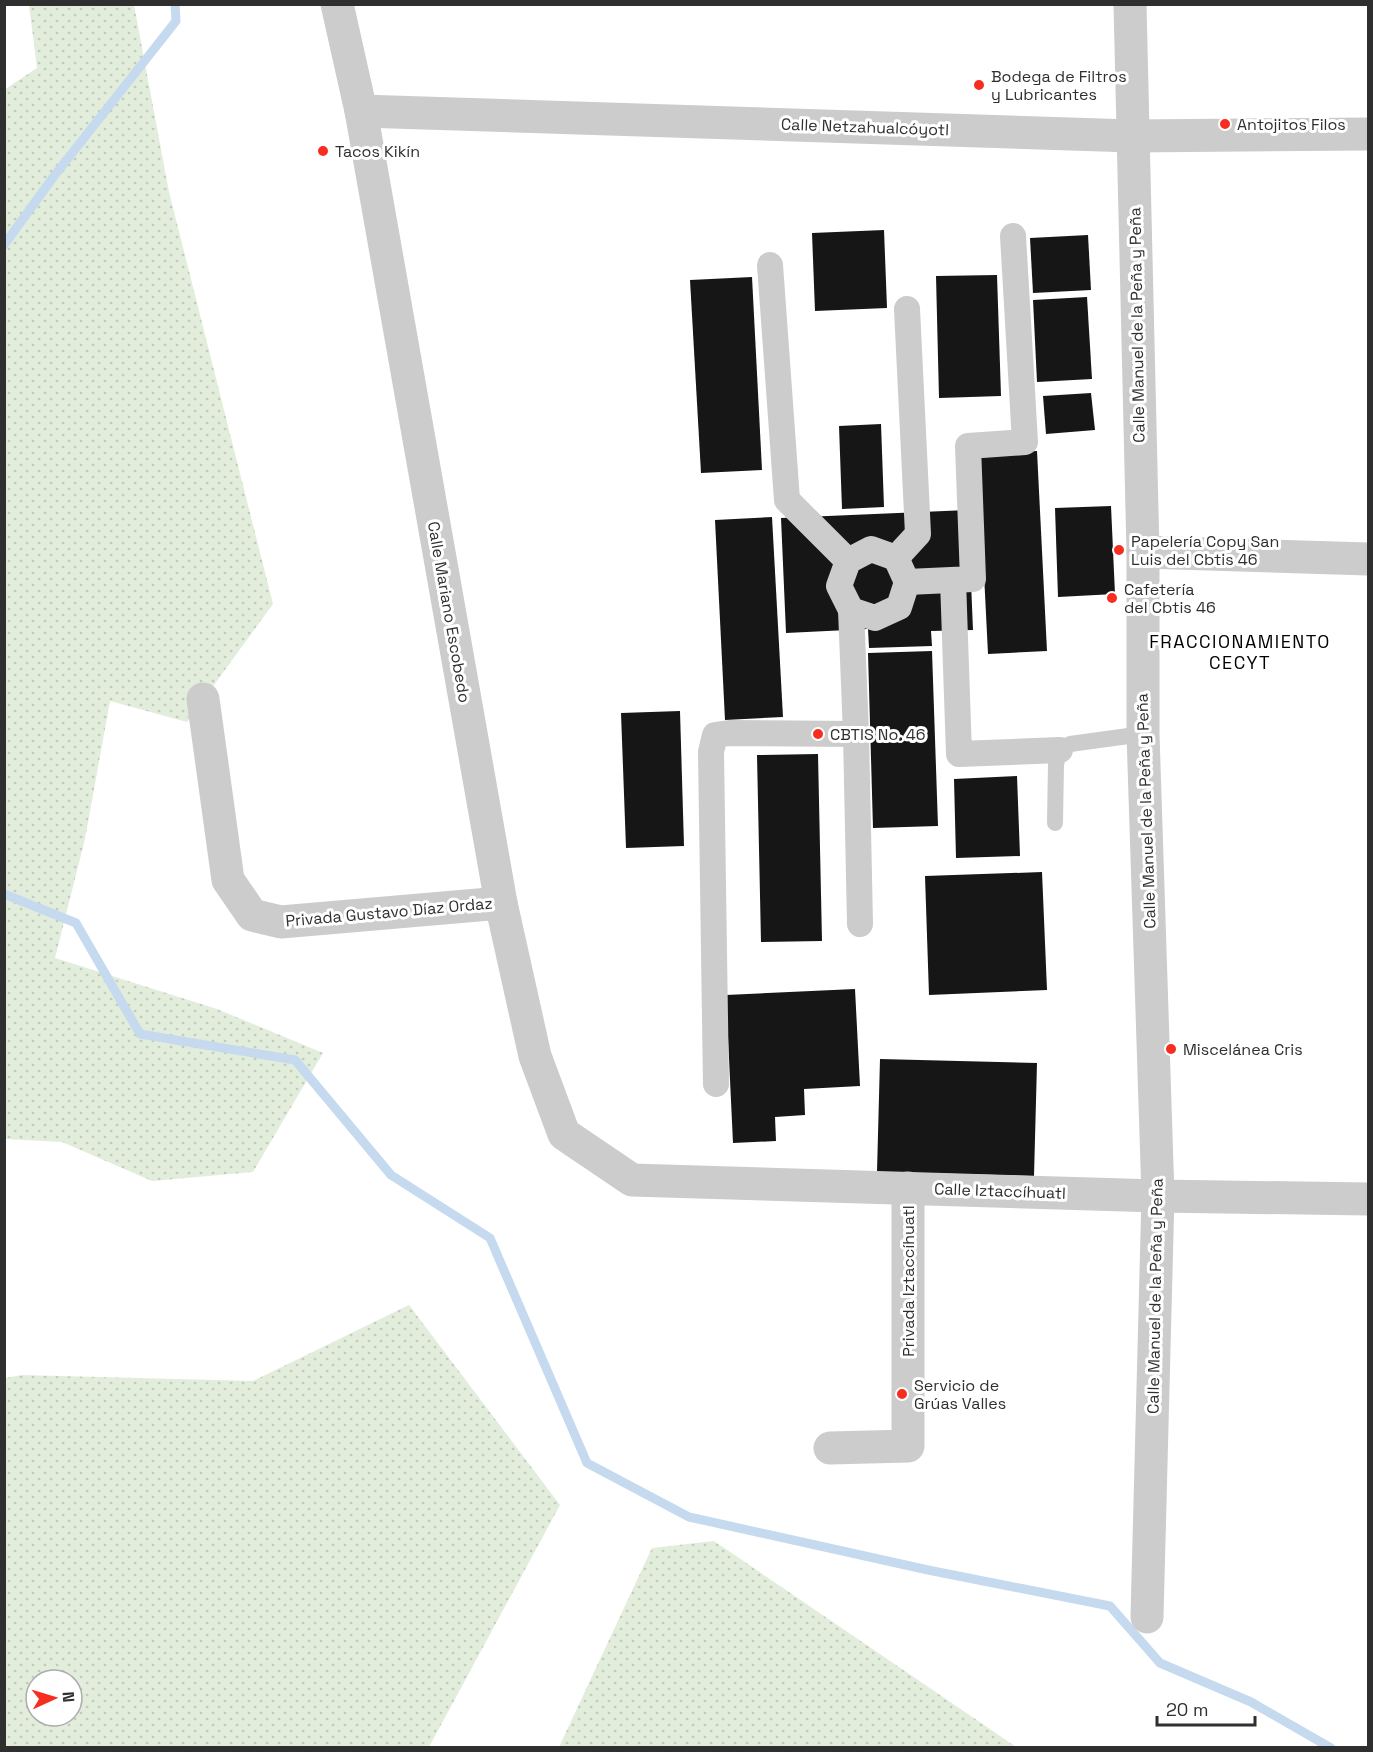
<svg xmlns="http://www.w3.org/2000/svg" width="1373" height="1752" viewBox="0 0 1373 1752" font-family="'Space Grotesk',sans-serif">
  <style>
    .grass { fill: url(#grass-dots); fill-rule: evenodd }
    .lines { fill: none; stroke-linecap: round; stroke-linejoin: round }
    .stream { stroke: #c5d9ef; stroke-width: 9 }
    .building { fill: #161616 }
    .service { stroke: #ccc; stroke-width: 16 }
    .pedestrian { stroke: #ccc; stroke-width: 26 }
    .minor { stroke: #ccc; stroke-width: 33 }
    .poi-dot { fill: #f62e20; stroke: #fff; stroke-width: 2 }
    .labels { text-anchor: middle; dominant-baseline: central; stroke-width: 6; stroke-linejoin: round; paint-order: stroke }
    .poi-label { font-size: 16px; fill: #2f2f2f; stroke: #fff; text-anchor: start }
    .street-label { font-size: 16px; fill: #2f2f2f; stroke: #fff }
    .neighbourhood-label { font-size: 18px; letter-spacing: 1.5px; fill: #000; stroke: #fff }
  </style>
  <defs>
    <pattern id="grass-dots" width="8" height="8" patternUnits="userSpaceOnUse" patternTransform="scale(1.5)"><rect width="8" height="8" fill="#e2eddb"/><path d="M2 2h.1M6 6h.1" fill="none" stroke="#c2ccbc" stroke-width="1.8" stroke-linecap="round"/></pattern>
  </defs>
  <rect width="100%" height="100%" fill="#fff"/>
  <g class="grass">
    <path d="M29 5H134L169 192 273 604 187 722 110 701 85 839 55 958 217 1009 323 1053 253 1172 152 1181 62 1142 5 1139 4 90 37 68Z"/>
    <path d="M409 1305 560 1505 429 1747H5V1378L22 1375 253 1381ZM36 1680H72V1716H36Z"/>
    <path d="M714 1541 987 1727 1016 1747H559L652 1548Z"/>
  </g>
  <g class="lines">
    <g class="stream">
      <path d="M4 245 54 176 176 21 175 4"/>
      <path d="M4 894 76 923 140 1034 295 1060 391 1175 490 1238 587 1463 689 1517 928 1570 1110 1606 1160 1663 1251 1702 1331 1748"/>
    </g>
  </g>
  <g class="building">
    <path d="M884 230 887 308 815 311 812 233Z"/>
    <path d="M1088 235 1091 290 1033 293 1030 238Z"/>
    <path d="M997 275 1001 396 939 398 936 276Z"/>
    <path d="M752 277 762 470 701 473 690 280Z"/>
    <path d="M1087 297 1092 379 1037 382 1033 300Z"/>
    <path d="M1091 393 1095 430 1046 434 1043 396Z"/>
    <path d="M881 424 884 507 842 509 839 426Z"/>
    <path d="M1037 451 1047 651 988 654 978 454Z"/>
    <path d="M1111 506 1115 594 1058 597 1055 508Z"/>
    <path d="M968 510 973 630 931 631 932 646 869 648 868 629 786 633 781 518Z"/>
    <path d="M772 517 783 717 725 720 715 520Z"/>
    <path d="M932 651 938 826 873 828 868 653Z"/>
    <path d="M680 711 684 846 626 848 621 713Z"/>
    <path d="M818 754 822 941 761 942 757 755Z"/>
    <path d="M1017 776 1020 856 956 858 954 779Z"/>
    <path d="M1042 872 1047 990 929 995 925 876Z"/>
    <path d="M855 989 860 1086 804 1089 805 1115 775 1117 776 1141 733 1143 726 995Z"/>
    <path d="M880 1059 1037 1063 1034 1176 877 1172Z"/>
  </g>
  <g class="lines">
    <path class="service" d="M1055 823 1056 764 1060 750 1070 744 1143 734"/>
    <g class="pedestrian">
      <path d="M770 265 787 500 848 561"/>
      <path d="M871 549 896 558 907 582 899 607 875 618 851 610 839 586 848 561Z"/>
      <path d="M896 558 918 534 907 309"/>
      <path d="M953 580 959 754 1060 750"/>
      <path d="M907 582 973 579 968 446 1025 442 1013 236"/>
      <path d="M851 610 856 734 860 924"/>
      <path d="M716 1084 711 752 715 735 729 733 856 734"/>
    </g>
    <g class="minor">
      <path d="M337 4 361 111 501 903 535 1056 564 1134 632 1180 1158 1196 1368 1199"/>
      <path d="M1130 4 1143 552V734L1158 1196 1147 1617"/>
      <path d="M361 111 1132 136 1368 134"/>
      <path d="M1143 552 1368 559"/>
      <path d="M203 699 228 880 252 915 281 922 501 903"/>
      <path d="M830 1448 908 1446V1188"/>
    </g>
  </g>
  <g class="poi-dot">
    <circle cx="979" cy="85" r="6"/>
    <circle cx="1225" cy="124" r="6"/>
    <circle cx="323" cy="151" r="6"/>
    <circle cx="1119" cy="550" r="6"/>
    <circle cx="1112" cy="598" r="6"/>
    <circle cx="818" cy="734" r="6"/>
    <circle cx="1171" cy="1049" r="6"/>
    <circle cx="902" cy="1394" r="6"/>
  </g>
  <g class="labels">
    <g class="poi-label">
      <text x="991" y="76">Bodega de Filtros<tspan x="991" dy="18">y Lubricantes</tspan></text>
      <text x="1237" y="124">Antojitos Filos</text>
      <text x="335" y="151">Tacos Kikín</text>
      <text x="1131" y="541">Papelería Copy San<tspan x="1131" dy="18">Luis del Cbtis 46</tspan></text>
      <text x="1124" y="589">Cafetería<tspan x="1124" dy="18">del Cbtis 46</tspan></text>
      <text x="830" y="734">CBTIS No. 46</text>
      <text x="1183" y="1049">Miscelánea Cris</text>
      <text x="914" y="1385">Servicio de<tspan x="914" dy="18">Grúas Valles</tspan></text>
    </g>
    <g class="street-label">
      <text transform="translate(865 127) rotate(2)">Calle Netzahualcóyotl</text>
      <text transform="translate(1137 325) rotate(-91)">Calle Manuel de la Peña y Peña</text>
      <text transform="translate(449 612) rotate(80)">Calle Mariano Escobedo</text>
      <text transform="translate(1146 811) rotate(-92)">Calle Manuel de la Peña y Peña</text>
      <text transform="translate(389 912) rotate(-5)">Privada Gustavo Díaz Ordaz</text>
      <text transform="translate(1000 1191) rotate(2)">Calle Iztaccíhuatl</text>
      <text transform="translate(908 1281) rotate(-90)">Privada Iztaccíhuatl</text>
      <text transform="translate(1155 1296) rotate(-89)">Calle Manuel de la Peña y Peña</text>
    </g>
    <g class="neighbourhood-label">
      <text x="1240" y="641">FRACCIONAMIENTO<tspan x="1240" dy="21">CECYT</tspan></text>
    </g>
  </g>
  <rect width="1373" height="1752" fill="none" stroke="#2f2f2f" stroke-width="12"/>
  <g transform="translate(54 1698) rotate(86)"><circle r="28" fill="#ffffff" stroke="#acacac" stroke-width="1.5"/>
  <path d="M0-4.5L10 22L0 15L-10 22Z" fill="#f62e20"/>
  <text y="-9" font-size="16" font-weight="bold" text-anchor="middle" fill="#2f2f2f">N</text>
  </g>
  <path d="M1157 1716v9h98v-9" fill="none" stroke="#2f2f2f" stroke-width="3"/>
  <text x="1166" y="1716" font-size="18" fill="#2f2f2f" stroke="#ffffff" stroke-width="4.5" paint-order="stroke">20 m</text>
</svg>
